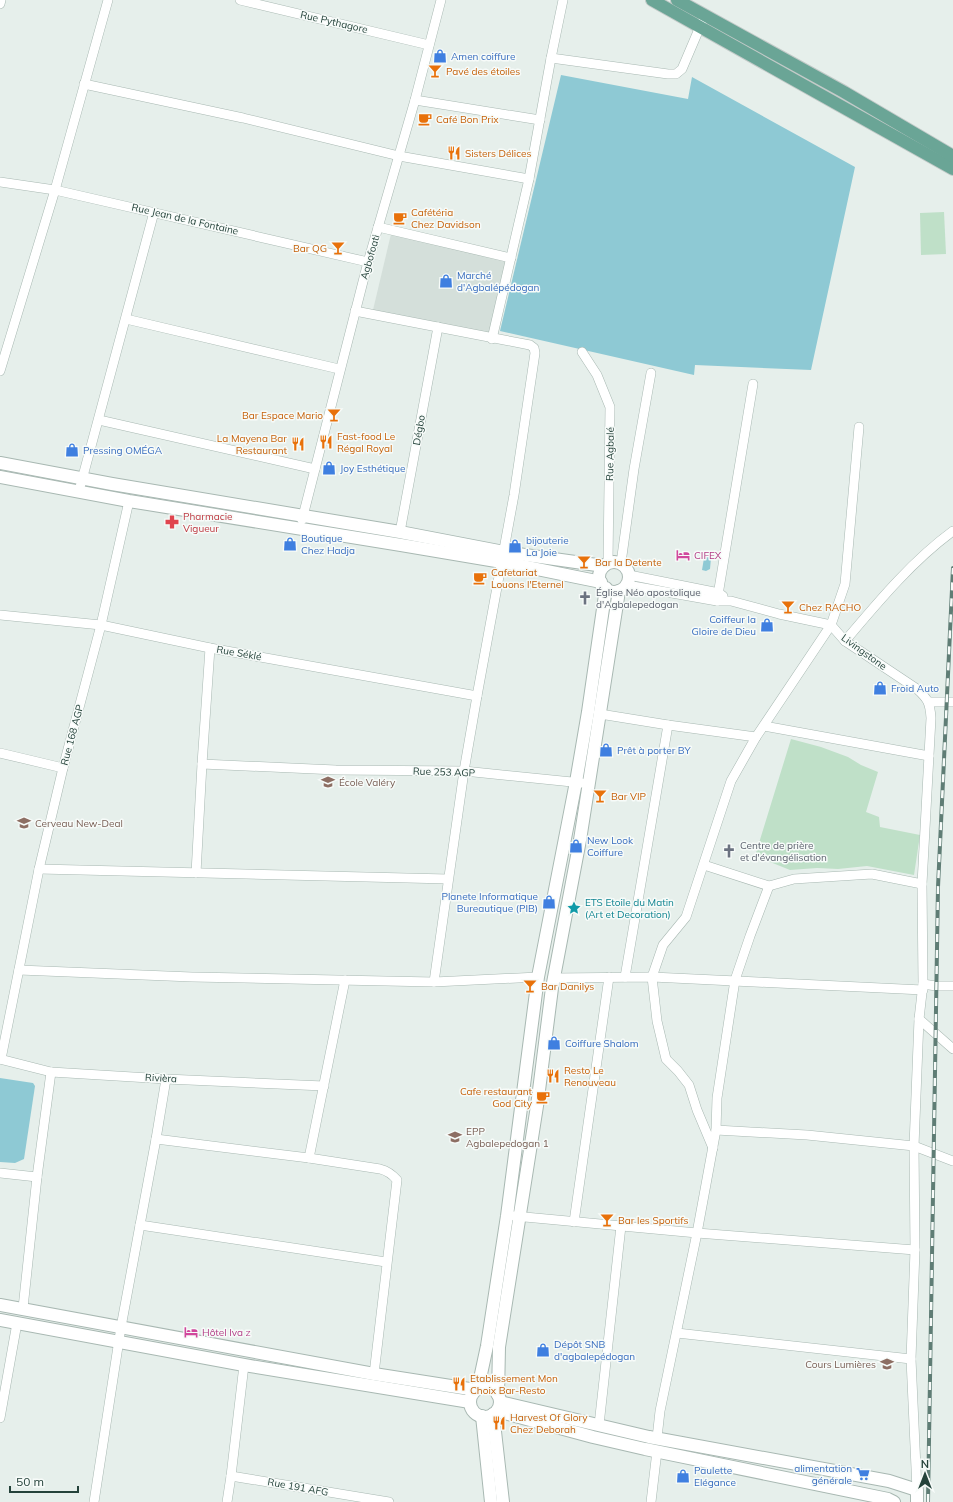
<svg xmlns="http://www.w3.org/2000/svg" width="953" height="1502" viewBox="0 0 953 1502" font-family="Mulish,sans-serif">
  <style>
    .built { fill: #d4dfda }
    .green { fill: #bfe0c8 }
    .water { fill: #8ec9d4 }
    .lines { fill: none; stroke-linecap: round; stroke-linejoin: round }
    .minor-casing { stroke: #a8b8b2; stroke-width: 10 }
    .tertiary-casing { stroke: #a8b8b2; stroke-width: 14 }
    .primary-casing { stroke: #c2cac8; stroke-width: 14 }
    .minor { stroke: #fff; stroke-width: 9 }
    .tertiary { stroke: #fff; stroke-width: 12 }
    .primary { stroke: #6aa596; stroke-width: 12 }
    .rail-casing { stroke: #5f7d75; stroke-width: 4 }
    .rail { stroke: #f7fbf9; stroke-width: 2.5; stroke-dasharray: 8; stroke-linecap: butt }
    .labels { text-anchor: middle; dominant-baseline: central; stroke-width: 3; stroke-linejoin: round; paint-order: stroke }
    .street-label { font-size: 10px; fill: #24423a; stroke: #f7fbf9 }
    .shop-label { font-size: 10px; fill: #366cbe; stroke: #f7fbf9; text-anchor: start }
    .food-label { font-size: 10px; fill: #c56008; stroke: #f7fbf9; text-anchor: start }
    .health-label { font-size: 10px; fill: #be3a42; stroke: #f7fbf9; text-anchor: start }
    .hotel-label { font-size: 10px; fill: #b23c85; stroke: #f7fbf9; text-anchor: start }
    .worship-label { font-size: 10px; fill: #5b616d; stroke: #f7fbf9; text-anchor: start }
    .education-label { font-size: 10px; fill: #785e54; stroke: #f7fbf9; text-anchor: start }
    .culture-label { font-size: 10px; fill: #0d838f; stroke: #f7fbf9; text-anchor: start }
  </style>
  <rect width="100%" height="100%" fill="#e6efeb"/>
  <path class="built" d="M391 234 508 262 489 335 373 310Z"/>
  <g class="green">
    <path d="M944 212 946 254 921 255 920 213Z"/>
    <path d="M791 739 821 747 848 757 861 765 878 772 866 812 879 817 880 827 920 835 914 875 867 866 838 869 817 868 790 870 755 856Z"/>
  </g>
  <g class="water">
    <path d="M561 75 688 99 692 77 855 167 811 370 695 365 694 375 500 331Z"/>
    <path d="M706 554H709L711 558 710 569 706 571 702 570 704 558 703 556Z"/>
    <path d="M0 1078 33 1083 35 1086 24 1159 15 1163 0 1162Z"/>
  </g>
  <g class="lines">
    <g class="minor-casing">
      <g id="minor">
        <path d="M240 0 429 45"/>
        <path d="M0 4 1 0"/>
        <path d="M551 58 668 74H676L682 69 705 15"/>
        <path d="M84 84 243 118 399 156 529 179"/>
        <path d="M415 100 540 120"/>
        <path d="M0 182 55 190 368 262"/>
        <path d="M378 227 511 258"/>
        <path d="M355 311 530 345 534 348 535 353 514 495 477 696 464 771 434 982"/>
        <path d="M126 319 339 369"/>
        <path d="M492 339 529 179 551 58 563 0"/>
        <path d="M582 352 597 375 610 407 608 563"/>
        <path d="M0 371 55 190 108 0"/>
        <path d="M99 420 315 469"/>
        <path d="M79 491 154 212"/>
        <path d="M302 520 368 262 415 100 441 0"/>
        <path d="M400 532 438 327"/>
        <path d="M621 563 634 469 651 373"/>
        <path d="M629 575 719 593 723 596"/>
        <path d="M627 585 717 601H731L779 614 831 625 845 641 917 689C928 699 930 703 931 718L922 884 923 984 919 1019 914 1146 915 1250 911 1359 917 1490"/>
        <path d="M717 601 753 384"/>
        <path d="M0 615 101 625 210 648 477 696"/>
        <path d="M845 641C878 602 912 561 953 531"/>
        <path d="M929 702H953"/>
        <path d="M600 714 668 725 756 737"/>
        <path d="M764 726 929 756"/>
        <path d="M0 753 63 768"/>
        <path d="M202 764 336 770 464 771 582 783"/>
        <path d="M704 865 769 886 794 879 872 874 922 884"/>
        <path d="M39 869 448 879"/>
        <path d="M196 873 202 764 210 648"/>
        <path d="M19 970 192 977 434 982 538 977"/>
        <path d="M625 977 668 725"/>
        <path d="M554 978 652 977 923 990"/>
        <path d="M923 984 936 986H953"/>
        <path d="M919 1019 953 1049"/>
        <path d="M0 1059 51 1072 166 1079 324 1086"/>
        <path d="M1 1059 39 869 63 768 101 625 129 501"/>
        <path d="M716 1130 807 1135 914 1146 953 1161"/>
        <path d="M156 1139 309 1158 380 1169C388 1171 392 1174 397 1180L374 1374"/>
        <path d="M713 1148 697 1110 689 1085 678 1071 666 1059 657 1021 652 977 663 945 686 917 731 781 756 737 831 625 845 584 859 427"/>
        <path d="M309 1158 345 980"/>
        <path d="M0 1173 37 1177"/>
        <path d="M514 1216 697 1233 915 1250"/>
        <path d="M574 1222 609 977"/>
        <path d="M140 1225 386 1262"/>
        <path d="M23 1308 37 1177 51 1072"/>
        <path d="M677 1333 911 1359"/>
        <path d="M0 1418 17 1323"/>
        <path d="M599 1425 621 1226"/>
        <path d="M657 1438 660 1411 697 1233 716 1130 717 1098 735 980 750 936 769 886"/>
        <path d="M231 1476 389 1502"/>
        <path d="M94 1502 121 1327 156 1139 166 1079"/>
        <path d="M227 1502 231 1476 244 1365"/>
        <path d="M651 1502 657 1451"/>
      </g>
    </g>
    <g class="tertiary-casing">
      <g id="tertiary">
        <path d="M0 463 112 484 400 532 504 552 604 566"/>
        <path d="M0 477 129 501 401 545 502 562 601 582"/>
        <circle cx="614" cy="577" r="15"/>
        <path d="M0 1305 374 1374 476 1390"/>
        <path d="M0 1320 244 1365 470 1402"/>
        <circle cx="485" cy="1402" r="15"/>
        <path d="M478 1388 487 1346 507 1216 538 977 576 782 588 712 606 588"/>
        <path d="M498 1395 499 1347 537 1106 552 988 580 840 619 591"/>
        <path d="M500 1402 649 1437 889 1481 917 1490V1502"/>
        <path d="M497 1411 593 1437 645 1449 888 1499 894 1502"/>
        <path d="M493 1414 503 1502"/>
        <path d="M482 1416 491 1502"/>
      </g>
    </g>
    <g class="primary-casing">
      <g id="primary">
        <path d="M652 0 953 169"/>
        <path d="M677 0 844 92 953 156"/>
      </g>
    </g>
    <use href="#minor" class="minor"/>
    <use href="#tertiary" class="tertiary"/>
    <use href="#primary" class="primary"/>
    <g class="rail-casing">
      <path id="rail" d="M928 1502 938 887 953 568"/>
    </g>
    <use href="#rail" class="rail"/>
  </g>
  <defs>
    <g id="shop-bare" transform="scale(1.08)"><path d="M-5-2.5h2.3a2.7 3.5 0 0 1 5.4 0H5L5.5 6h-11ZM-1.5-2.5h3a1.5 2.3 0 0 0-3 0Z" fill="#3f7fe0" stroke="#f7fbf9" stroke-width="2.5" paint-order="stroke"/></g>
    <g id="bar-bare" transform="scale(1.08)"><path d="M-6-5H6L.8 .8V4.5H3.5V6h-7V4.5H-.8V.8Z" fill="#e8710a" stroke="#f7fbf9" stroke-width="2.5" paint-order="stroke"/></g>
    <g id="cafe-bare" transform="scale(1.08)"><path d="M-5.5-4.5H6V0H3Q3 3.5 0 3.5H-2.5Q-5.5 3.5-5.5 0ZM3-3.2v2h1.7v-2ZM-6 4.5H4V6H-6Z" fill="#e8710a" stroke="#f7fbf9" stroke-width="2.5" paint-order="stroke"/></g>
    <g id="restaurant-bare" transform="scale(1.08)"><path d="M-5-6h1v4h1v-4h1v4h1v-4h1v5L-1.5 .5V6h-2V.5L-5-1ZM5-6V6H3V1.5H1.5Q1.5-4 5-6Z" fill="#e8710a" stroke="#f7fbf9" stroke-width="2.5" paint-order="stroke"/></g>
    <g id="pharmacy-bare" transform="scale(1.08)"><path d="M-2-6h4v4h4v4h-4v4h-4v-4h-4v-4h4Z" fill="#e0444e" stroke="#f7fbf9" stroke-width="2.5" paint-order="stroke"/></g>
    <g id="hotel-bare" transform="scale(1.08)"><path d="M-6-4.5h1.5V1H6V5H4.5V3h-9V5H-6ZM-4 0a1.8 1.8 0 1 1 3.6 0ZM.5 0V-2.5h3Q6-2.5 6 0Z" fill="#d1479c" stroke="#f7fbf9" stroke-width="2.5" paint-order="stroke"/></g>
    <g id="church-bare" transform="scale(1.08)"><path d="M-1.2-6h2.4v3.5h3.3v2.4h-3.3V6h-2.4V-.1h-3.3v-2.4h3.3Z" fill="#6b7280" stroke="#f7fbf9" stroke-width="2.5" paint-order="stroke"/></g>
    <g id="school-bare" transform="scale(1.08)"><path d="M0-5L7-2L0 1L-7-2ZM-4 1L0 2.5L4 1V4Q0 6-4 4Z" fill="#8d6e63" stroke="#f7fbf9" stroke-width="2.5" paint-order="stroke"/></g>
    <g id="sight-bare" transform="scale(1.08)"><path d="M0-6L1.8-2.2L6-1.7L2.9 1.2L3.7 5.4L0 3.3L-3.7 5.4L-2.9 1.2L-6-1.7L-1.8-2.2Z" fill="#0f9aa8" stroke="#f7fbf9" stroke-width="2.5" paint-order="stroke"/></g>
    <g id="supermarket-bare" transform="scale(1.08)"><path d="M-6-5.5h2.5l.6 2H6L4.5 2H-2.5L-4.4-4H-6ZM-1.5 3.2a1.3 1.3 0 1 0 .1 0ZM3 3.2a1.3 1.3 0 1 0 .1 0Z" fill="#3f7fe0" stroke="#f7fbf9" stroke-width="2.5" paint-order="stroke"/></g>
  </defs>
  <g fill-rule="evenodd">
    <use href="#shop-bare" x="440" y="56"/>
    <use href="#bar-bare" x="435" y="71"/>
    <use href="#cafe-bare" x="425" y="119"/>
    <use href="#restaurant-bare" x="454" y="153"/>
    <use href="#cafe-bare" x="400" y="218"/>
    <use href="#bar-bare" x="338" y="248"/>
    <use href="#shop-bare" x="446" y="281"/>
    <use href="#bar-bare" x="334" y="415"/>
    <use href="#restaurant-bare" x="326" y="442"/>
    <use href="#restaurant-bare" x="298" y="444"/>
    <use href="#shop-bare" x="72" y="450"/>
    <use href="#shop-bare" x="329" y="468"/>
    <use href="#pharmacy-bare" x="172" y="522"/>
    <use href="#shop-bare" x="290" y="544"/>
    <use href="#shop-bare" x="515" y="546"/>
    <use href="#hotel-bare" x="683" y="555"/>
    <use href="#bar-bare" x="584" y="562"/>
    <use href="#cafe-bare" x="480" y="578"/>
    <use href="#church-bare" x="585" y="598"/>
    <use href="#bar-bare" x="788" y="607"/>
    <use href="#shop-bare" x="767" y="625"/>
    <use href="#shop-bare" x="880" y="688"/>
    <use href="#shop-bare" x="606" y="750"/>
    <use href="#school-bare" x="328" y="782"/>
    <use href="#bar-bare" x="600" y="796"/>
    <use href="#school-bare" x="24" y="823"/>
    <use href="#shop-bare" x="576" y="846"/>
    <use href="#church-bare" x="729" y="851"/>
    <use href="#shop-bare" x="549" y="902"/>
    <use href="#sight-bare" x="574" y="908"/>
    <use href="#bar-bare" x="530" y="986"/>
    <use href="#shop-bare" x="554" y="1043"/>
    <use href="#restaurant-bare" x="553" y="1076"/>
    <use href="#cafe-bare" x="543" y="1097"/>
    <use href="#school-bare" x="455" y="1137"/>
    <use href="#bar-bare" x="607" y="1220"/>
    <use href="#hotel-bare" x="191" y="1332"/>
    <use href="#shop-bare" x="543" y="1350"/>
    <use href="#school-bare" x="887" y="1364"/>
    <use href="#restaurant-bare" x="459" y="1384"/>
    <use href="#restaurant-bare" x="499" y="1423"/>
    <use href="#supermarket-bare" x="863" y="1474"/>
    <use href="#shop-bare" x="683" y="1476"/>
  </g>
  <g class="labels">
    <g class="street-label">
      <text transform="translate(334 22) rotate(13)">Rue Pythagore</text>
      <text transform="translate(185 219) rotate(13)">Rue Jean de la Fontaine</text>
      <text transform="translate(370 257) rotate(-74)">Agbofoati</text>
      <text transform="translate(419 430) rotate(-80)">Dégbo</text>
      <text transform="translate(610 454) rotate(-89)">Rue Agbalé</text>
      <text transform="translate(864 652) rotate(36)">Livingstone</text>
      <text transform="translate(239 653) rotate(10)">Rue Séklé</text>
      <text transform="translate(72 735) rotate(-75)">Rue 168 AGP</text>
      <text transform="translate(444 772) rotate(2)">Rue 253 AGP</text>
      <text transform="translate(161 1078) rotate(3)">Rivièra</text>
      <text transform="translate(298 1487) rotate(10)">Rue 191 AFG</text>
    </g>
    <g class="shop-label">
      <text x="451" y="56">Amen coiffure</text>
      <text x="457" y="275">Marché<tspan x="457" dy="12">d'Agbalépédogan</tspan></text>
      <text x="83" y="450">Pressing OMÉGA</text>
      <text x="340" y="468">Joy Esthétique</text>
      <text x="301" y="538">Boutique<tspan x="301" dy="12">Chez Hadja</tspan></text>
      <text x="526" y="540">bijouterie<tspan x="526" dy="12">La Joie</tspan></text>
      <text x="756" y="619" text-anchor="end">Coiffeur la<tspan x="756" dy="12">Gloire de Dieu</tspan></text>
      <text x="891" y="688">Froid Auto</text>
      <text x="617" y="750">Prêt à porter BY</text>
      <text x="587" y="840">New Look<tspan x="587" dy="12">Coiffure</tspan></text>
      <text x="538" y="896" text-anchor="end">Planete Informatique<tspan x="538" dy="12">Bureautique (PIB)</tspan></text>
      <text x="565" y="1043">Coiffure Shalom</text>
      <text x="554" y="1344">Dépôt SNB<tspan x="554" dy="12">d'agbalepédogan</tspan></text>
      <text x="852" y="1468" text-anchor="end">alimentation<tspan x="852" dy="12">générale</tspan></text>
      <text x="694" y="1470">Paulette<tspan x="694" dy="12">Elégance</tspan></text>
    </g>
    <g class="food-label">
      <text x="446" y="71">Pavé des étoiles</text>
      <text x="436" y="119">Café Bon Prix</text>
      <text x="465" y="153">Sisters Délices</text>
      <text x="411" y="212">Cafétéria<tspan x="411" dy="12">Chez Davidson</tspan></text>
      <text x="327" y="248" text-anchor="end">Bar QG</text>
      <text x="323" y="415" text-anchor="end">Bar Espace Mario</text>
      <text x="337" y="436">Fast-food Le<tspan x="337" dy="12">Régal Royal</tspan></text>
      <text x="287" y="438" text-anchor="end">La Mayena Bar<tspan x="287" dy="12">Restaurant</tspan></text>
      <text x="595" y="562">Bar la Detente</text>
      <text x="491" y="572">Cafetariat<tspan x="491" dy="12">Louons l'Eternel</tspan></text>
      <text x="799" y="607">Chez RACHO</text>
      <text x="611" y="796">Bar VIP</text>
      <text x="541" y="986">Bar Danilys</text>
      <text x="564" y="1070">Resto Le<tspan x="564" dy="12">Renouveau</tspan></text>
      <text x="532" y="1091" text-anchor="end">Cafe restaurant<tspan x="532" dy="12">God City</tspan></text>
      <text x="618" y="1220">Bar les Sportifs</text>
      <text x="470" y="1378">Etablissement Mon<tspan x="470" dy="12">Choix Bar-Resto</tspan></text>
      <text x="510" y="1417">Harvest Of Glory<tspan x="510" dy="12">Chez Deborah</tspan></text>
    </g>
    <g class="health-label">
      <text x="183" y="516">Pharmacie<tspan x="183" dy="12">Vigueur</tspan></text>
    </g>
    <g class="hotel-label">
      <text x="694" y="555">CIFEX</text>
      <text x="202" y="1332">Hôtel Iva z</text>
    </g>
    <g class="worship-label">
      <text x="596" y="592">Église Néo apostolique<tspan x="596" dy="12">d'Agbalepedogan</tspan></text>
      <text x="740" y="845">Centre de prière<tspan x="740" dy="12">et d'évangélisation</tspan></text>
    </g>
    <g class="education-label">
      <text x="339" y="782">École Valéry</text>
      <text x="35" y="823">Cerveau New-Deal</text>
      <text x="466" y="1131">EPP<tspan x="466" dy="12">Agbalepedogan 1</tspan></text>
      <text x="876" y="1364" text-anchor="end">Cours Lumières</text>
    </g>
    <g class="culture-label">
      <text x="585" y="902">ETS Etoile du Matin<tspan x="585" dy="12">(Art et Decoration)</tspan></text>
    </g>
  </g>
  <g transform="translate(925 1474)" stroke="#f7fbf9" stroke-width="3" paint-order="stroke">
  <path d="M0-3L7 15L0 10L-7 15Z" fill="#24423a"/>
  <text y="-6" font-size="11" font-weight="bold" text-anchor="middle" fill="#24423a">N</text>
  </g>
  <path d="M10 1486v6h68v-6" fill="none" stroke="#24423a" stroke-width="2"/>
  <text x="16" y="1486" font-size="12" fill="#24423a" stroke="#f7fbf9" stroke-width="3" paint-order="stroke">50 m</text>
</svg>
